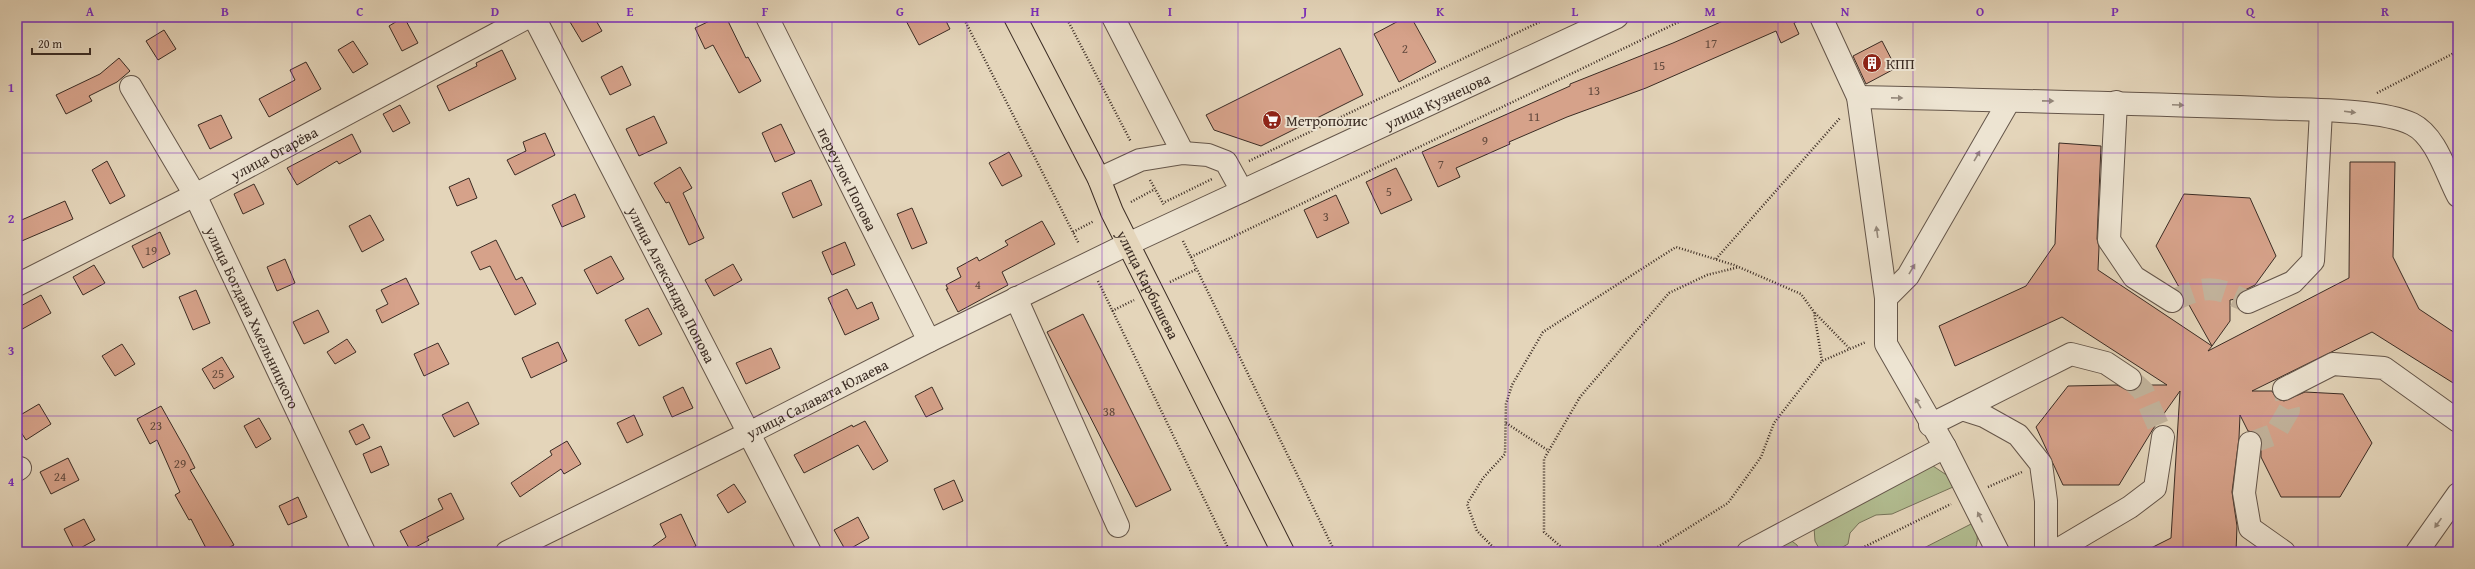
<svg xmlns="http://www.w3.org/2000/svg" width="2475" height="569" viewBox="0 0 2475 569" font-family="'Gentium Book Plus',serif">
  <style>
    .green { fill: #b2bd91; stroke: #76745a }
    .building { fill: #d6a28a; stroke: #3b2c24 }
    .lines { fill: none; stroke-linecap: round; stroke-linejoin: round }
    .minor-tunnel { stroke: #c2b39c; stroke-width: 22; stroke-dasharray: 22 11; stroke-linecap: butt }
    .minor-casing { stroke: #65564a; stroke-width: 24 }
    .major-casing { stroke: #3b2c24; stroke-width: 24 }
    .path { stroke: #3b2c24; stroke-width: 2.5; stroke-dasharray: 1 2; stroke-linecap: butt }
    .minor { stroke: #ede4d2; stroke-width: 22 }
    .major { stroke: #e4d5ba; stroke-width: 22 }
    .oneway { fill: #94887b }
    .grid { fill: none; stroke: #7b2cbf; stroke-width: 1; stroke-opacity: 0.55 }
    .labels { text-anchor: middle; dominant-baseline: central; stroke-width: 4; stroke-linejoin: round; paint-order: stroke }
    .number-label { font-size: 13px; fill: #624a3e }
    .poi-label { font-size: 15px; fill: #3b2c24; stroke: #ede4d2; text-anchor: start }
    .street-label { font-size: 15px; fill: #3b2c24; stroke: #ede4d2 }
    .neatline { fill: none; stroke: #7b2cbf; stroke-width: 1.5 }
    .grid-label { font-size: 13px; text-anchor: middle; font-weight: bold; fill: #7b2cbf }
  </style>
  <rect width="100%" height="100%" fill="#e4d5ba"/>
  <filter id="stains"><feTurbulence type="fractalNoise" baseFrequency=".005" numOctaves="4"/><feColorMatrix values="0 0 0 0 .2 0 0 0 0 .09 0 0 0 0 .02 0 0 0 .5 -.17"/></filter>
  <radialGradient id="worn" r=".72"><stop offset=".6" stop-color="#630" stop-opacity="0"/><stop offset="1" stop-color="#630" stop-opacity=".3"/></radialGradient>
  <g class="green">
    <path d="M1933 466 1948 476 1953 487 1892 514 1876 515 1859 523 1850 533 1848 544 1834 552H1821L1815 541 1814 527 1911 475Z"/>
    <path d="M1973 523C1978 532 1979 542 1974 552H1916Z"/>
    <path d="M1789 539 1797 545 1800 552H1754Z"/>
  </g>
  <g class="building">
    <path d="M404 17 418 43 402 51 389 26Z"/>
    <path d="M579 17H594L602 31 582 42 570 22Z"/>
    <path d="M718 17H726L746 58 748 57 761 81 739 93 713 45 705 49 695 28Z"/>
    <path d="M904 17H944L950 29 919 45Z"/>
    <path d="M1406 17H1411L1436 62 1399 82 1374 34Z"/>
    <path d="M1732 17H1806L1794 23 1799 34 1781 43 1776 31 1646 88 1567 117 1509 142 1510 144 1456 168 1460 177 1438 187 1422 152 1570 86V84L1673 43Z"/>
    <path d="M164 30 176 49 158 60 146 41Z"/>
    <path d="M353 41 368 64 353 73 338 50Z"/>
    <path d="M1882 41 1896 68 1866 84 1853 56Z"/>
    <path d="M1340 48 1363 95 1261 146 1214 130 1206 115Z"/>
    <path d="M502 50 516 79 449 111 437 86 477 66 476 63Z"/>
    <path d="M119 58 130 71 117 82 89 96 92 101 66 114 56 95 100 74Z"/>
    <path d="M306 62 321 89 269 117 259 99 295 80 290 70Z"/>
    <path d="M622 66 631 85 610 95 601 77Z"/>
    <path d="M400 105 410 123 393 132 383 114Z"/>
    <path d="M221 115 232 138 210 149 198 125Z"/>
    <path d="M654 116 667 143 639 156 626 129Z"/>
    <path d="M781 124 795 153 775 162 762 133Z"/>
    <path d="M545 133 555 155 515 175 507 160 526 151 523 142Z"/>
    <path d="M352 134 361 152 339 164 337 161 297 185 287 168Z"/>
    <path d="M2059 143 2101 146 2097 239 2099 247 2098 270 2212 346 2208 351 2349 278 2350 162H2395L2393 257 2419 309 2458 335V386L2372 332 2252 391H2272L2277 399 2284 401 2305 392 2343 394 2372 443 2340 497H2281L2261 457V438L2257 433 2248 431 2240 415 2239 438 2232 492 2237 526 2236 552H2143L2171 538 2180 391 2153 429 2119 485H2063L2036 427 2068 386 2117 385 2130 391 2136 390 2141 385H2167L2062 317 1955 366 1939 326 2026 286 2055 244Z"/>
    <path d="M1009 152 1022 176 1002 186 989 163Z"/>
    <path d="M107 161 125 196 110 204 92 170Z"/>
    <path d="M680 167 692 188 683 193 704 238 689 245 669 202 666 203 654 183Z"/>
    <path d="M1396 168 1412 200 1381 214 1366 182Z"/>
    <path d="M469 178 477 198 457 206 449 187Z"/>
    <path d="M811 180 822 205 793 218 782 193Z"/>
    <path d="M254 184 264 204 243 214 234 194Z"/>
    <path d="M575 194 585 217 562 227 552 205Z"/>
    <path d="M2184 194 2250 198 2276 256 2255 285 2243 291 2236 299 2230 300V321L2212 346 2156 246Z"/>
    <path d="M1336 195 1349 223 1317 238 1304 210Z"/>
    <path d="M65 201 73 219 17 243V222Z"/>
    <path d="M912 208 927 243 912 249 897 214Z"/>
    <path d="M370 215 384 240 362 252 349 226Z"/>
    <path d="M1042 221 1055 244 1002 272 1008 285 958 312 946 289H948L946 285 961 277 957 268 977 257 979 261 1008 245 1005 241Z"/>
    <path d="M160 232 170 254 143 268 132 246Z"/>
    <path d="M496 240 516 280 522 277 536 304 515 315 490 266 480 270 471 252Z"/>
    <path d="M845 242 855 265 832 275 822 252Z"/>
    <path d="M611 256 624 279 597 294 584 270Z"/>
    <path d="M285 259 295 283 277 291 267 267Z"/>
    <path d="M733 264 742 280 714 296 705 280Z"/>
    <path d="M94 265 105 283 83 295 73 277Z"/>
    <path d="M406 278 419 304 382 323 376 310 388 304 381 290Z"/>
    <path d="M847 289 857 309 872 302 879 319 845 335 828 298Z"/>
    <path d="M196 290 210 323 193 330 179 297Z"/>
    <path d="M41 295 51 313 17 332V308Z"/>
    <path d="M648 308 662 334 639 346 625 320Z"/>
    <path d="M318 310 329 332 304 344 293 322Z"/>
    <path d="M1083 314 1171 490 1136 507 1047 332Z"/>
    <path d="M347 339 356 352 335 364 327 352Z"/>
    <path d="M558 342 567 361 531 378 522 358Z"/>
    <path d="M438 343 449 364 424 376 414 354Z"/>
    <path d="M122 344 135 364 115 376 102 356Z"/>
    <path d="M771 348 780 368 746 384 736 363Z"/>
    <path d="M222 357 234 377 214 389 202 369Z"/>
    <path d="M683 387 693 408 672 417 663 397Z"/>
    <path d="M932 387 943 409 926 417 915 396Z"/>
    <path d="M468 402 479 424 454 437 442 415Z"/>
    <path d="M39 404 51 424 26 440 17 426V417Z"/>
    <path d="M161 406 188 454 195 468 190 470 234 545 220 552H208L191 519 189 520 175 495 180 492 157 440 150 444 137 419Z"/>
    <path d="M634 415 643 435 627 443 617 423Z"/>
    <path d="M259 418 271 439 256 448 244 426Z"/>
    <path d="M865 421 888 461 873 470 858 445 804 473 794 455 852 425 853 427Z"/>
    <path d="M363 424 370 438 356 445 349 431Z"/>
    <path d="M567 441 581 464 564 474 561 469 520 497 511 483 552 455 550 451Z"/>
    <path d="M381 446 389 465 371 473 363 454Z"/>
    <path d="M68 458 79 480 51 494 40 472Z"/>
    <path d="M954 480 963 501 943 510 934 489Z"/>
    <path d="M734 484 746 502 728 513 717 495Z"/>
    <path d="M451 493 464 519 427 537 429 540 410 550 400 531 443 509 438 499Z"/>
    <path d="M298 497 307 517 288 525 279 506Z"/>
    <path d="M681 514 696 546 683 552H645L666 537 660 524Z"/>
    <path d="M858 517 869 538 846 551 834 530Z"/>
    <path d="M84 519 95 540 75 551 64 529Z"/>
  </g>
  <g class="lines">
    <g class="minor-tunnel">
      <path d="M2172 301C2207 285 2213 285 2248 302"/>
      <path d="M2130 379 2143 391 2163 437"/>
      <path d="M2250 443 2275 434 2289 410 2284 389"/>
    </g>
    <g class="minor-casing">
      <g id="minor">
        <path id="s1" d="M534 17 810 552"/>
        <path id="s2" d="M767 17 929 341"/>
        <path d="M1113 17 1183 153"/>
        <path d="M1821 17 1858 97 1886 298V344L1945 447 1998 552"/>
        <path id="s3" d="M131 87 195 195 364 552"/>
        <path d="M1858 97C1993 100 2127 103 2262 108 2300 110 2379 108 2412 124 2436 136 2446 173 2458 196"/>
        <path d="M2116 102 2109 240 2134 277 2172 301"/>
        <path d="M1099 179 1140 160 1183 153 1208 155 1226 162 1242 191"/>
        <path id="s4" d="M17 285 195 195 528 17"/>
        <path d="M1016 298 1118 526"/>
        <path d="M1886 298 1908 276 2009 101"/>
        <path d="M2248 302 2293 282 2313 261 2321 111"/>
        <path d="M2284 389 2333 364 2384 368 2458 421"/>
        <path d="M1962 409 2071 354 2106 363 2130 379"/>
        <path d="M1930 425 1962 409 1984 416 2018 435 2041 464 2046 501V552"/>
        <path d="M2250 443 2244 493 2250 528 2284 552"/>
        <path d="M17 470 20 468"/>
        <path id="s5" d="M507 552 749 433 929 341 1128 244 1617 17"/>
        <path d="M1748 552 1945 447"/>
        <path d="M2054 552 2130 507 2155 488 2163 437"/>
        <path d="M2417 552 2458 494"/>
      </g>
    </g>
    <g class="major-casing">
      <g id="major">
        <path id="s6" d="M1015 17 1099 179 1112 212 1283 552"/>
      </g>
    </g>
    <g class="path">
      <path d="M963 17 1079 244"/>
      <path d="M1066 17 1131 142"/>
      <path d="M2377 93 2458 51"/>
      <path d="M1249 161 1550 17"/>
      <path d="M1150 180 1164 205"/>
      <path d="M1131 202 1155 189"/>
      <path d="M1165 202 1212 179"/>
      <path d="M1073 232 1094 221"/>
      <path d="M1183 241 1335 552"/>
      <path d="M1191 257 1689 17"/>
      <path d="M1716 259 1840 118"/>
      <path d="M1098 281 1230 552"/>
      <path d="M1170 282 1197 269"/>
      <path d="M1112 311 1134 300"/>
      <path d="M1815 313 1849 348"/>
      <path d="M1506 423 1549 451"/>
      <path d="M1988 487 2022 472"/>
      <path d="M1498 552 1477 531 1467 504 1483 478 1505 454 1506 404 1512 385 1543 332 1676 247 1734 265 1801 294 1814 312 1822 361"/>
      <path d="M1567 552 1544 532V459L1580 397 1669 293 1707 275 1739 267"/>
      <path d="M1650 552 1728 503 1761 457 1774 423 1822 361 1866 342"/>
      <path d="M1854 552 1951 504"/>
    </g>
    <use href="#minor" class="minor"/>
    <use href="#major" class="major"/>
  </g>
  <defs><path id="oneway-solid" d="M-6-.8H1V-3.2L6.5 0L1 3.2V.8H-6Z"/></defs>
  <g class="oneway">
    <use href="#oneway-solid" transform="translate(1897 98) rotate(1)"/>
    <use href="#oneway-solid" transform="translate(2048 101) rotate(1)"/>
    <use href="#oneway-solid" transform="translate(2178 105) rotate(2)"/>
    <use href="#oneway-solid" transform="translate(2350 112) rotate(7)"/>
    <use href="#oneway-solid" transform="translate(1977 156) rotate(-60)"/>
    <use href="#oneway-solid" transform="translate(1877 232) rotate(-98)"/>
    <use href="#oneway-solid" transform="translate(1912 269) rotate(-59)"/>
    <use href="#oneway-solid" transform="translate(1918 403) rotate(-119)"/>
    <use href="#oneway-solid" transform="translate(1980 517) rotate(-116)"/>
    <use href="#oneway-solid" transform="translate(2438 523) rotate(125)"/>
  </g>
  <path class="grid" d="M157 17V552M292 17V552M427 17V552M562 17V552M697 17V552M832 17V552M967 17V552M1102 17V552M1238 17V552M1373 17V552M1508 17V552M1643 17V552M1778 17V552M1913 17V552M2048 17V552M2183 17V552M2318 17V552M17 153H2458M17 284H2458M17 416H2458"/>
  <defs>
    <g id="building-disc" transform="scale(1)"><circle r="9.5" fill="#8f2418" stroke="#ede4d2"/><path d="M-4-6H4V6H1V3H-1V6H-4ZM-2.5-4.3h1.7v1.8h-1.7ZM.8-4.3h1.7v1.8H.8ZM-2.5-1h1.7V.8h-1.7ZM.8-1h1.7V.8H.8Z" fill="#fff"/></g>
    <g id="supermarket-disc" transform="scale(1)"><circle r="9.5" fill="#8f2418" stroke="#ede4d2"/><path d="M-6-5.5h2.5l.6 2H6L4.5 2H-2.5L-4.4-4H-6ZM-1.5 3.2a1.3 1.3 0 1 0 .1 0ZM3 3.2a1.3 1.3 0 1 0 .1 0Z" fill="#fff"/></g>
  </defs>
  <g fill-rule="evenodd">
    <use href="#building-disc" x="1872" y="63"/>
    <use href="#supermarket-disc" x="1272" y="120"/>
  </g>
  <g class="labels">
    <g class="number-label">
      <text x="1711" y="43">17</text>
      <text x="1405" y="48">2</text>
      <text x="1659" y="65">15</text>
      <text x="1594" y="90">13</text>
      <text x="1534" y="116">11</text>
      <text x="1485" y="140">9</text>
      <text x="1441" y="164">7</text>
      <text x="1389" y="191">5</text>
      <text x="1326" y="216">3</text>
      <text x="151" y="250">19</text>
      <text x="978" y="284">4</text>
      <text x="218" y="373">25</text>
      <text x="1109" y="411">38</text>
      <text x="156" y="425">23</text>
      <text x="180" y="463">29</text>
      <text x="60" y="476">24</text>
    </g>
    <g class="poi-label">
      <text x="1886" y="63">КПП</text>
      <text x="1286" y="120">Метрополис</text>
    </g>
    <g class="street-label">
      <text stroke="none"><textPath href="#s5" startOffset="1034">улица Кузнецова</textPath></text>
      <text stroke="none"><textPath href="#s4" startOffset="289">улица Огарёва</textPath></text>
      <text stroke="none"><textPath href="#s2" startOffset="181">переулок Попова</textPath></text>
      <text stroke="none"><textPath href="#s1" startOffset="301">улица Александра Попова</textPath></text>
      <text stroke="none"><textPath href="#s6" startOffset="299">улица Карбышева</textPath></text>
      <text stroke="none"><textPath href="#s3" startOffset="261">улица Богдана Хмельницкого</textPath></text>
      <text stroke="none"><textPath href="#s5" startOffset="346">улица Салавата Юлаева</textPath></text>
    </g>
  </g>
  <rect width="2475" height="569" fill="none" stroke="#e4d5ba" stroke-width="44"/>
  <path d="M32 48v6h58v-6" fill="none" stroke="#3b2c24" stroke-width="2"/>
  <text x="38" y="48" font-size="12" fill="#3b2c24" stroke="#ede4d2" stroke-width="3" paint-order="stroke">20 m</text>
  <rect x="22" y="22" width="2431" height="525" class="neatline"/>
  <g class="grid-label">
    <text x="90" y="16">A</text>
    <text x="225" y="16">B</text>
    <text x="360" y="16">C</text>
    <text x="495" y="16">D</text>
    <text x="630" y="16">E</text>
    <text x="765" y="16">F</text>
    <text x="900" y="16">G</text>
    <text x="1035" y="16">H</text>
    <text x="1170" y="16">I</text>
    <text x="1305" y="16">J</text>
    <text x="1440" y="16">K</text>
    <text x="1575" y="16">L</text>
    <text x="1710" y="16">M</text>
    <text x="1845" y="16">N</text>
    <text x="1980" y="16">O</text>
    <text x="2115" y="16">P</text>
    <text x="2250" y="16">Q</text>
    <text x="2385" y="16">R</text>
    <text x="11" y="92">1</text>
    <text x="11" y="223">2</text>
    <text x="11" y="355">3</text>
    <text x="11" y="486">4</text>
  </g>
  <rect width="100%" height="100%" filter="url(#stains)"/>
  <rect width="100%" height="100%" fill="url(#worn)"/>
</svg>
